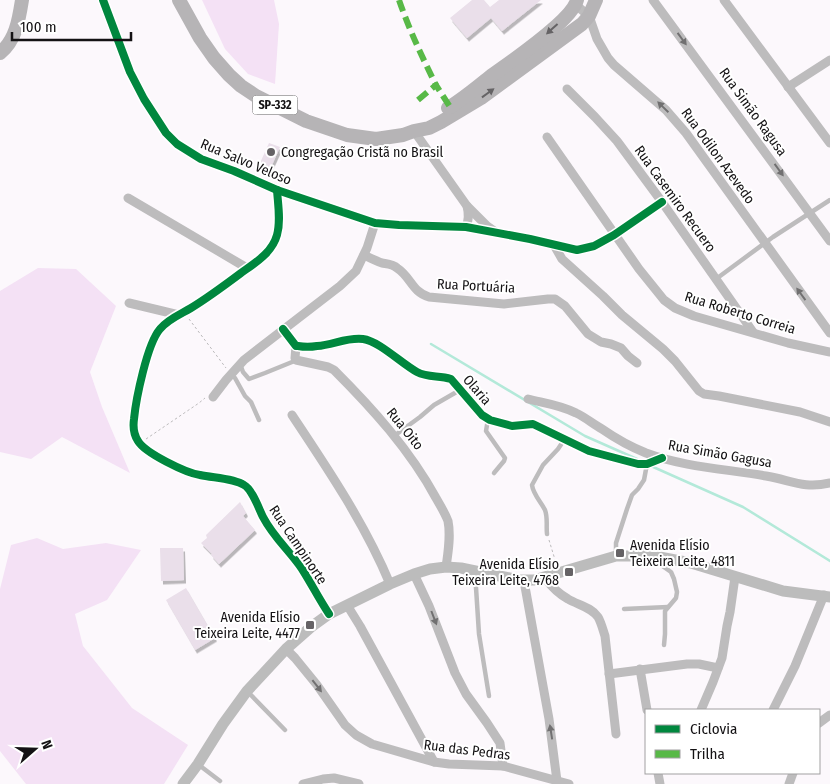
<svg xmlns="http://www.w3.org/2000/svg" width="830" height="784" viewBox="0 0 830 784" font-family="'Fira Sans Condensed',sans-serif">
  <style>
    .green { fill: #f4e1f5 }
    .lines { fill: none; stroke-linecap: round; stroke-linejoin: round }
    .stream { stroke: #b3e9d9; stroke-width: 2.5 }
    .building { fill: #eadfea; filter: url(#shadow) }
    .path { stroke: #bcbbbc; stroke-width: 1; stroke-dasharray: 2.5 2.5; stroke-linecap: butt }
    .lane { stroke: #bdbcbd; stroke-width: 4.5 }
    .street { stroke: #bdbcbd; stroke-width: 9 }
    .secondary { stroke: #bcbcbc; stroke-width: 11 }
    .primary { stroke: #b6b4b6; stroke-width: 14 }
    .quiet { stroke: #58b947; stroke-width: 6; stroke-dasharray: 12 6; stroke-linecap: butt }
    .cycleway-casing { stroke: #fff; stroke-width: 11 }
    .cycleway { stroke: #00873e; stroke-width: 8 }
    .oneway { fill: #656365 }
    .oneway2 { fill: #717071 }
    .poi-dot { fill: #656265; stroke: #fff; stroke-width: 2 }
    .labels { text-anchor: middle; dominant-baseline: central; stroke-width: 4; stroke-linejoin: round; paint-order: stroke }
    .shield { fill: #fff; stroke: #5a595a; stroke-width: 1 }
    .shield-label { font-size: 12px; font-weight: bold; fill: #141214 }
    .street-label { font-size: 14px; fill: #141214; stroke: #fff }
    .poi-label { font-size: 14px; fill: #141214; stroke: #fff; text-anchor: start }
  </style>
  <defs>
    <filter id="shadow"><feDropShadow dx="2" dy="3.5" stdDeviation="0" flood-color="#0004"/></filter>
  </defs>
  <rect width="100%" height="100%" fill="#fcf8fc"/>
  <g class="green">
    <path d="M202 0H274L279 24 275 84 248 74 225 49Z"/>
    <path d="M38 268 76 269 116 306 90 372 102 407 130 473 62 437 31 459 0 452V291Z"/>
    <path d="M37 538 63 549 106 543 141 550 107 600 75 614 83 646 132 708 188 745 164 784H26L0 751V589L11 545Z"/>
  </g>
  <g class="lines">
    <g class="stream">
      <path d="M431 344 585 436 637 459"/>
      <path d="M651 466 743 507 830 561"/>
    </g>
  </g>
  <g class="building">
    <path d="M472 0H484L490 7 499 0H541L502 31 491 18 467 38 450 18Z"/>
    <path d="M269 143 280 147 271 167 260 163Z"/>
    <path d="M240 502 246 513 243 516 255 530 219 564 211 555 212 554 201 543 207 538 206 535Z"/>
    <path d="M160 548H183L184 580 161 581Z"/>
    <path d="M186 588 215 638 195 650 166 600Z"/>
  </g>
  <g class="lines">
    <g class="path">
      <path d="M189 319 226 368"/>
      <path d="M146 439 199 403 205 398"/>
      <path d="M549 540 556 563"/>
    </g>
    <g class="lane">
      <path d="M716 279 773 237 830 200"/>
      <path d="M240 364 243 372 249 379 265 373 297 360"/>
      <path d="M231 374 235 378 245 396 251 402 259 420"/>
      <path d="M488 419 486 431 505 458 504 461 494 473"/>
      <path d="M394 436 420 417 434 405 460 390"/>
      <path d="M547 534C546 526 548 518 545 510 541 502 533 494 532 485L543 465 558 449 564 440"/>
      <path d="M616 555V543L627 509 632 495 638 489 644 480 647 464"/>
      <path d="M656 558 661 565 671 572 674 579 677 592 676 598 665 611V634L664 645"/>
      <path d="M475 572 479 634 489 696"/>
      <path d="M624 609 668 607"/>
      <path d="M248 692 285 730"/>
      <path d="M199 765 220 781"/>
    </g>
    <g class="street">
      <path d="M103 0 130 72 144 99 166 133 177 144 201 159 234 171 277 190 375 223 399 225 466 227 530 239 577 250 594 246 614 235 662 202"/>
      <path d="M653 0 830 241"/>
      <path d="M724 0 830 143"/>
      <path d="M576 5 589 16 597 39 608 58 614 65 666 110 686 133 830 333"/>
      <path d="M788 87 830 60"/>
      <path d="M567 89 595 117 617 141 662 202 753 332"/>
      <path d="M414 131 467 206C469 214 469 220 466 227"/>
      <path d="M547 137 639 269 664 300 675 308 694 316 788 343 830 352"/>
      <path d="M277 190C278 205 281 221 277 235 272 253 255 263 241 273 225 285 209 297 191 308 181 314 168 319 160 329 147 344 136 399 134 419 133 426 134 435 138 441 145 453 186 473 200 475 213 478 233 478 244 485 252 489 259 509 263 517 274 538 289 550 302 569 311 583 319 599 329 614"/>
      <path d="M128 198 247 268"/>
      <path d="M467 206 487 226 494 231"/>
      <path d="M554 245 562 259 603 296 622 315 663 349 675 361 699 391 704 394 719 396 800 412 830 422"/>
      <path d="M364 255C370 258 376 261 382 263 388 264 393 264 397 268 411 277 412 292 429 297L504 304 548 299H555L565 306 588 334 601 342 611 344 621 348 628 356 637 363"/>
      <path d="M129 303 179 315"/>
      <path d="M283 329 296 346H298C304 347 311 347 317 346 333 345 347 337 363 339 379 341 402 364 417 372 428 378 439 375 451 379L482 415 490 420 512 426 533 424 589 451 638 464H647L662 458"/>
      <path d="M296 346 295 358 296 360 328 367 334 370C372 408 410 450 436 498 440 505 445 513 448 521 451 536 448 553 446 567"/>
      <path d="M213 397 226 380 244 360 340 286 356 271 367 248 375 223"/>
      <path d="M528 399C544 403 561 405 576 413 585 417 593 424 602 429 615 438 631 447 646 453 684 467 726 469 766 476 791 480 803 489 830 483"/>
      <path d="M292 415C328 469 365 524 390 584"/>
      <path d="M414 574 429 606 455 673 466 694 487 723 500 743 503 766"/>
      <path d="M545 578C551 586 559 594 568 599 578 605 591 607 598 617 601 622 603 630 605 636L616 734"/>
      <path d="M524 581 549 719 557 781"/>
      <path d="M347 605 360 626 434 762"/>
      <path d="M286 649 295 658 317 685 345 725 356 735 372 744 434 762 449 764 503 766 569 784"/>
      <path d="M640 669 647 710"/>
      <path d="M609 674 687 664H699L718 668"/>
      <path d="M701 710 713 682 722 658 727 626 730 612 735 577"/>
      <path d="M773 710 795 666 824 595"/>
      <path d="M819 723 830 715"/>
      <path d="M658 773 660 784"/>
      <path d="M303 784 323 779 334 778 359 784"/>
      <path d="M789 784 793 773"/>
    </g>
    <path class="secondary" d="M183 784 198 764 223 724 247 691 286 649 311 627 329 614 390 584 414 574 430 569 446 567 461 568 519 580H534L616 556H654L691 563 783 591 830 597"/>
    <g class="primary">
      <path d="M179 0 200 38 214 58 229 75 241 86 256 96 306 121 347 135 376 139 403 135 414 131 429 128 441 122 481 98 582 24 589 16 596 0"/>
      <path d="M0 53C16 40 19 19 22 0"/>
      <path d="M448 108C463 99 477 87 491 76 510 62 572 21 577 0"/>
    </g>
    <g class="quiet">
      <path d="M399 0C409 29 422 57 436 85"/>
      <path d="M418 100 436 85 450 107"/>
    </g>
    <g class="cycleway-casing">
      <g id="cycleway">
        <path d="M103 0 130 72 144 99 166 133 177 144 201 159 234 171 277 190 375 223 399 225 466 227 530 239 577 250 594 246 614 235 662 202"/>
        <path d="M277 190C278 205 281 221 277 235 272 253 255 263 241 273 225 285 209 297 191 308 181 314 168 319 160 329 147 344 136 399 134 419 133 426 134 435 138 441 145 453 186 473 200 475 213 478 233 478 244 485 252 489 259 509 263 517 274 538 289 550 302 569 311 583 319 599 329 614"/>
        <path d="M283 329 296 346H298C304 347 311 347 317 346 333 345 347 337 363 339 379 341 402 364 417 372 428 378 439 375 451 379L482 415 490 420 512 426 533 424 589 451 638 464H647L662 458"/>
      </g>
    </g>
    <use href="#cycleway" class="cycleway"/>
  </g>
  <defs><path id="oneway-solid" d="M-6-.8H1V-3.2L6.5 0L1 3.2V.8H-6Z" transform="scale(1.25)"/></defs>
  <g class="oneway">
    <use href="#oneway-solid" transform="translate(552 29) rotate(138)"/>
    <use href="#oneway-solid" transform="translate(488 93) rotate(-36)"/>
  </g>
  <g class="oneway2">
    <use href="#oneway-solid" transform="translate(682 39) rotate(54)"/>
    <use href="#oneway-solid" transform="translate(663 107) rotate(-136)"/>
    <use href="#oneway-solid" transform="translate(779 170) rotate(54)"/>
    <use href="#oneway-solid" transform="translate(801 294) rotate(-126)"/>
    <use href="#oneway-solid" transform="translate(434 618) rotate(69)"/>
    <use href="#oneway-solid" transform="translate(317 686) rotate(52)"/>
    <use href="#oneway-solid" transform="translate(551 732) rotate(-99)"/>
  </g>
  <g class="poi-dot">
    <circle cx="271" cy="152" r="5"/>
    <rect x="615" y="548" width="10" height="10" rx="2.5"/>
    <rect x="564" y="567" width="10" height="10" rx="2.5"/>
    <rect x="305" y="620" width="10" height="10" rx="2.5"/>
  </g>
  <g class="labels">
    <rect class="shield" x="252.5" y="95.5" width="45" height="19" rx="4"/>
    <g class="shield-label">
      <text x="275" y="105">SP-332</text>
    </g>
    <g class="street-label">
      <text transform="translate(753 112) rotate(54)">Rua Simão Ragusa</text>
      <text transform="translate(718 156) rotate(54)">Rua Odilon Azevedo</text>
      <text transform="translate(246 162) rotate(23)">Rua Salvo Veloso</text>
      <text transform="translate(675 199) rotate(54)">Rua Casemiro Recuero</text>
      <text transform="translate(476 286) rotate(3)">Rua Portuária</text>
      <text transform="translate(740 313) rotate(17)">Rua Roberto Correia</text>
      <text transform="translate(477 390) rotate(49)">Olaria</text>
      <text transform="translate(405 429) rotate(51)">Rua Oito</text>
      <text transform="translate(720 454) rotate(10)">Rua Simão Gagusa</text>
      <text transform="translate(298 545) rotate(56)">Rua Campinorte</text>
      <text transform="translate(467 750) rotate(7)">Rua das Pedras</text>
    </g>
    <g class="poi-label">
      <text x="281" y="152">Congregação Cristã no Brasil</text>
      <text x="630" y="545">Avenida Elísio<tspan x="630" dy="16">Teixeira Leite, 4811</tspan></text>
      <text x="559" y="564" text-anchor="end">Avenida Elísio<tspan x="559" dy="16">Teixeira Leite, 4768</tspan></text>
      <text x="300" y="617" text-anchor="end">Avenida Elísio<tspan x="300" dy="16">Teixeira Leite, 4477</tspan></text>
    </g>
  </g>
  <rect x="645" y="709" width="175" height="65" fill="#ffffff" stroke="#a1a0a1"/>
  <rect x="655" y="725" width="25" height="8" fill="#00873e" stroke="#a1a0a1"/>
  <text x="690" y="734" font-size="15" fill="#141214">Ciclovia</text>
  <rect x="655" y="750" width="25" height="8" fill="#58b947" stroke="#a1a0a1"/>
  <text x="690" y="759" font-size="15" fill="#141214">Trilha</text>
  <g transform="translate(35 749) rotate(70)" stroke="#ffffff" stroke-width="4" paint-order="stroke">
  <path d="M0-4L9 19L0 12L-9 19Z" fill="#141214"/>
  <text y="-8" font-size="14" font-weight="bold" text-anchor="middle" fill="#141214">N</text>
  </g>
  <path d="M12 32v8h119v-8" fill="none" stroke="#141214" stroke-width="2.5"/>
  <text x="20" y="32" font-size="15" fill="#141214" stroke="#ffffff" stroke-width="4" paint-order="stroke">100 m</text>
</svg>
